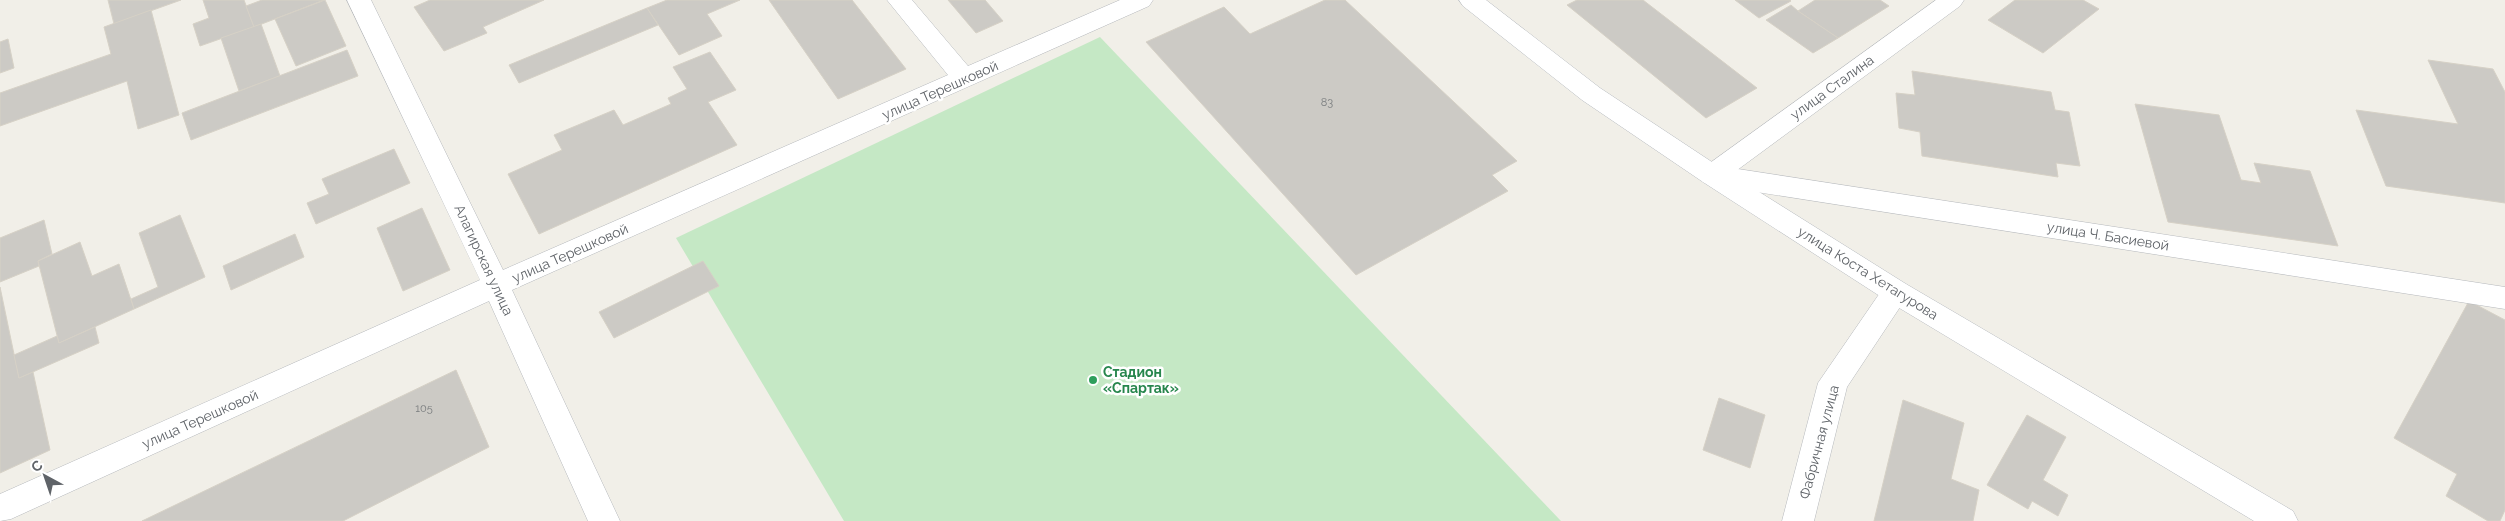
<svg xmlns="http://www.w3.org/2000/svg" width="2505" height="521" viewBox="0 0 2505 521" font-family="Raleway,sans-serif">
  <style>
    .green { fill: #c5e8c5 }
    .building { fill: #cccac5; stroke: #d6d1c6 }
    .lines { fill: none; stroke-linecap: round; stroke-linejoin: round }
    .minor-casing { stroke: #b5b8bc; stroke-width: 1 }
    .tertiary-casing { stroke: #b5b8bc; stroke-width: 1 }
    .secondary-casing { stroke: #b6babf; stroke-width: 1 }
    .minor { fill: #fff; fill-rule: evenodd }
    .tertiary { fill: #fff; fill-rule: evenodd }
    .secondary { fill: #fff; fill-rule: evenodd }
    .leisure-dot { fill: #2e9e5b; stroke: #fff; stroke-width: 2 }
    .labels { text-anchor: middle; dominant-baseline: central; stroke-width: 5; stroke-linejoin: round; paint-order: stroke }
    .number-label { font-size: 11px; fill: #7a7d7f }
    .street-label { font-size: 14px; fill: #5f6368; stroke: #fff }
    .leisure-label { font-size: 14px; font-weight: bold; fill: #27864d; stroke: #fff; text-anchor: start }
  </style>
  <rect width="100%" height="100%" fill="#f1efe8"/>
  <path class="green" d="M1100 37 1561 521H844L676 238Z"/>
  <g class="building">
    <path d="M108 0H181L114 24Z"/>
    <path d="M203 0H244L254 27 200 46 193 24 209 18Z"/>
    <path d="M262 0H324L254 27 246 6Z"/>
    <path d="M325 0 346 46 296 66 275 19Z"/>
    <path d="M430 0H544L483 27 487 33 444 51 414 7Z"/>
    <path d="M667 0H740L707 14 722 36 679 55 647 8Z"/>
    <path d="M769 0H852L906 69 838 99Z"/>
    <path d="M948 0H985L1003 21 976 33Z"/>
    <path d="M1325 0H1345L1517 161 1492 175 1508 191 1356 275 1146 42 1224 7 1250 34Z"/>
    <path d="M1577 0H1643L1757 88 1706 118 1567 5Z"/>
    <path d="M1735 0H1790L1791 1 1759 18Z"/>
    <path d="M1815 0H1880L1889 6 1838 38 1798 11Z"/>
    <path d="M2015 0H2083L2099 9 2043 53 1988 20Z"/>
    <path d="M1791 5 1798 11 1838 38 1813 53 1766 20Z"/>
    <path d="M647 8 658 25 519 83 509 65Z"/>
    <path d="M151 10 179 115 138 129 127 81 0 126V93L111 54 104 27Z"/>
    <path d="M261 24 280 76 239 91 221 38Z"/>
    <path d="M8 39 14 68 0 73V42Z"/>
    <path d="M347 50 358 76 191 140 182 113Z"/>
    <path d="M710 52 736 90 708 102 737 145 539 234 508 174 562 150 554 135 614 110 623 125 671 104 668 98 687 89 673 67Z"/>
    <path d="M2428 60 2493 69 2505 92V203L2386 186 2356 110 2458 124Z"/>
    <path d="M1912 71 2051 92 2055 110 2069 112 2080 166 2056 163 2058 177 1922 156 1920 132 1899 128 1896 93 1915 95Z"/>
    <path d="M2135 104 2219 115 2241 180 2261 183 2254 163 2310 171 2338 246 2168 222Z"/>
    <path d="M394 149 410 183 316 224 307 203 329 194 322 179Z"/>
    <path d="M422 208 450 270 403 291 377 228Z"/>
    <path d="M180 215 205 277 134 309 131 299 158 287 139 233Z"/>
    <path d="M44 220 52 254 38 261 39 266 0 282V238Z"/>
    <path d="M295 234 304 257 231 290 223 266Z"/>
    <path d="M80 242 92 276 119 264 134 309 59 343 38 261Z"/>
    <path d="M703 261 719 286 614 338 599 312Z"/>
    <path d="M0 287 19 378 33 372 50 450 0 473Z"/>
    <path d="M2469 301 2505 320V510L2500 521H2488L2446 496 2457 474 2394 438Z"/>
    <path d="M95 327 99 343 19 378 14 355 57 336 59 343Z"/>
    <path d="M456 370 489 447 343 521H142Z"/>
    <path d="M1719 398 1765 415 1750 468 1703 450Z"/>
    <path d="M1903 400 1964 423 1951 479 1979 490 1973 521H1874Z"/>
    <path d="M2027 415 2066 437 2043 480 2068 495 2058 516 2032 501 2028 509 1987 485Z"/>
  </g>
  <g class="lines">
    <g class="minor-casing">
      <g id="minor">
        <path d="M347 0H371L503 270 948 75 887 0H912L968 66 1120 0H1153L1149 6 512 290 620 521H588L489 301 11 519 0 521V494L480 280Z"/>
        <path d="M1712 165 2505 287V309L1712 185 1703 182 1699 175 1703 168Z"/>
        <path d="M1896 281 1906 284 1910 292 1847 387 1814 521H1782L1818 383 1886 284Z"/>
      </g>
    </g>
    <g class="tertiary-casing">
      <path id="tertiary" d="M1936 0H1964L1960 6 1721 182 1712 185 1703 182 1699 175 1703 168Z"/>
    </g>
    <g class="secondary-casing">
      <path id="secondary" d="M1459 0H1486L1600 88 1721 168 1906 284 2293 511 2298 521H2254L1886 300 1703 182 1582 100 1463 6Z"/>
    </g>
    <use href="#minor" class="minor"/>
    <use href="#tertiary" class="tertiary"/>
    <use href="#secondary" class="secondary"/>
  </g>
  <circle class="leisure-dot" cx="1093" cy="380" r="5"/>
  <g class="labels">
    <g class="number-label">
      <text x="1327" y="102">83</text>
      <text x="424" y="408">105</text>
    </g>
    <g class="street-label">
      <text transform="translate(1832 87) rotate(-36)">улица Сталина</text>
      <text transform="translate(940 90) rotate(-24)">улица Терешковой</text>
      <text transform="translate(2108 236) rotate(9)">улица Ч. Басиевой</text>
      <text transform="translate(570 253) rotate(-24)">улица Терешковой</text>
      <text transform="translate(484 260) rotate(65)">Алагирская улица</text>
      <text transform="translate(1868 273) rotate(32)">улица Коста Хетагурова</text>
      <text transform="translate(200 419) rotate(-24)">улица Терешковой</text>
      <text transform="translate(1819 442) rotate(-75)">Фабричная улица</text>
    </g>
    <g class="leisure-label">
      <text x="1103" y="372">Стадион<tspan x="1103" dy="16">«Спартак»</tspan></text>
    </g>
  </g>
  <g transform="translate(45 476) rotate(320)" stroke="#ffffff" stroke-width="4" paint-order="stroke">
  <path d="M0-4L9 19L0 12L-9 19Z" fill="#5f6368"/>
  <text y="-8" font-size="14" font-weight="bold" text-anchor="middle" fill="#5f6368">С</text>
  </g>
</svg>
